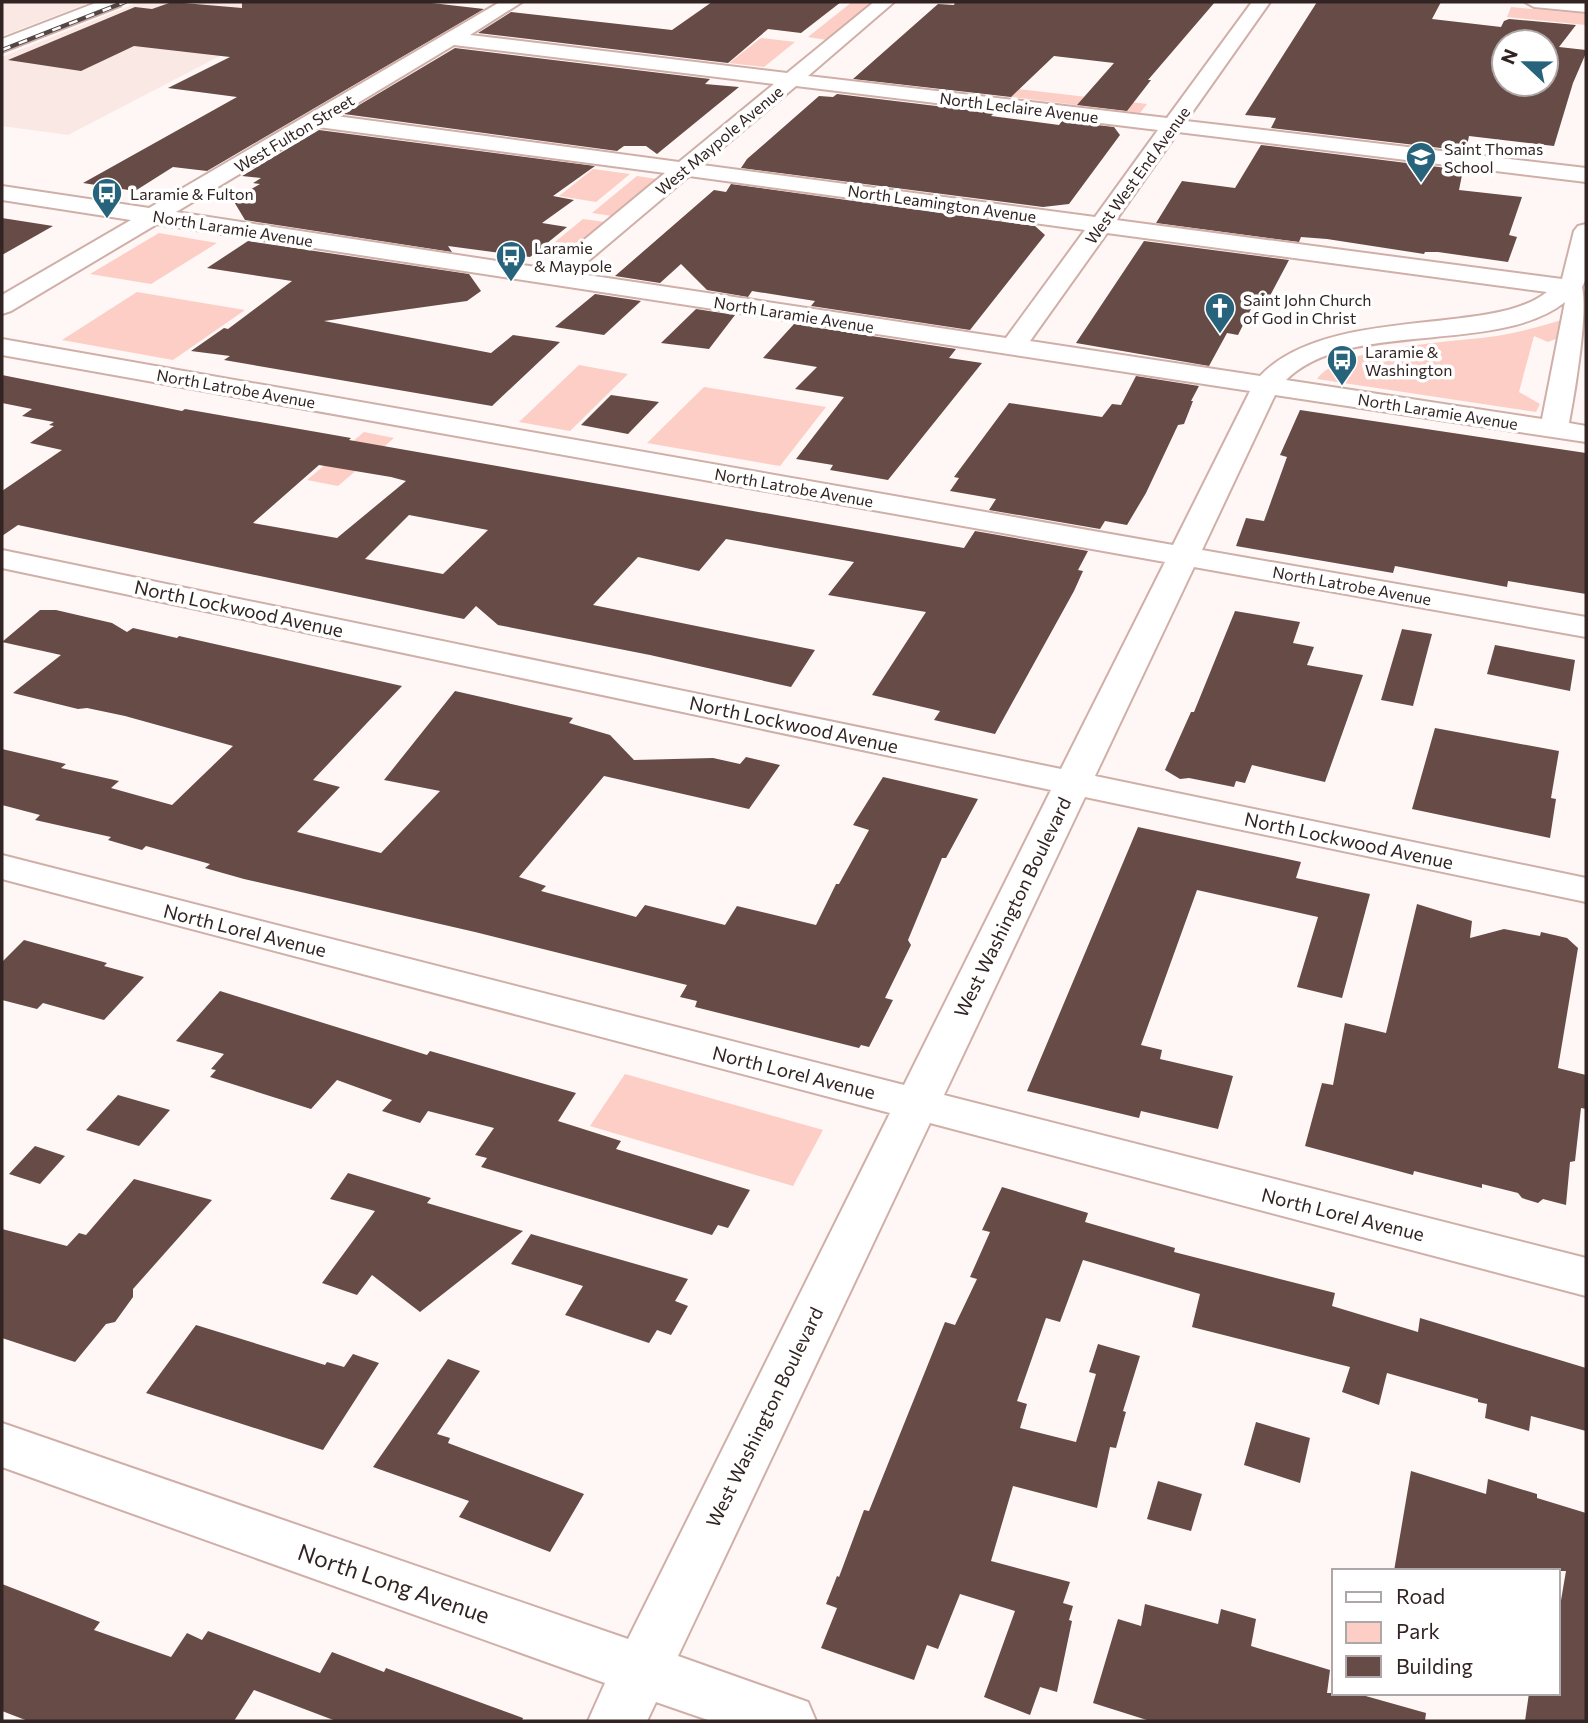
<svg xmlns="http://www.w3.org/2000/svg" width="1588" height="1723" viewBox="0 0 1588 1723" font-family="Commissioner,sans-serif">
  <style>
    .built { fill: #f9e8e4 }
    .green { fill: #fccec5 }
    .building { fill: #674b46; fill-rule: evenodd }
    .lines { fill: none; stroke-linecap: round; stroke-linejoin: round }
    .minor-casing { stroke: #d0afa8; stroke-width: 4 }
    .major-casing { stroke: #d0afa8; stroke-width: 4 }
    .minor { fill: #fff; fill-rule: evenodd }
    .major { fill: #fff; fill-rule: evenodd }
    .rail-casing { stroke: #534745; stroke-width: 4.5 }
    .rail { stroke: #fff; stroke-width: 2.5; stroke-dasharray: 9; stroke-linecap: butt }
    .labels { text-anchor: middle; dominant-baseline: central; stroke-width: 7; stroke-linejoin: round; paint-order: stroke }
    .far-street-label { font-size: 16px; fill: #312422; stroke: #fff }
    .far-poi-label { font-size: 16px; fill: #312422; stroke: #fff; text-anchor: start }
    .street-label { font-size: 19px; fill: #312422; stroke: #fff }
    .near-street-label { font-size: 23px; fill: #312422; stroke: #fff }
  </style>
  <rect width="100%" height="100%" fill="#fef7f5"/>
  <g class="built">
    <path d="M2 2H91L2 36Z"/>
    <path d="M140 2H324L68 135 2 126V57Z"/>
  </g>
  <g class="green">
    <path d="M852 2H872L827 40 808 37Z"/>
    <path d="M1511 7 1586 14V25L1507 17Z"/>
    <path d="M761 38 795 42 764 67 729 63Z"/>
    <path d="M1002 87 1147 104 1140 113 996 95Z"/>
    <path d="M593 169 630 174 596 202 559 196Z"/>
    <path d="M637 176 657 179 612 216 592 213Z"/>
    <path d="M583 219 605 222 577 245 555 242Z"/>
    <path d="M159 233 217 243 151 284 90 274Z"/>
    <path d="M137 292 245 310 173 360 62 340Z"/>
    <path d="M1565 319 1561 337 1548 342 1534 336 1519 392 1540 404 1536 412 1317 379C1340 346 1456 342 1497 336 1520 332 1543 326 1565 319Z"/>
    <path d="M579 365 628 374 570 431 519 422Z"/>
    <path d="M704 387 826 407 780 466 647 443Z"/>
    <path d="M364 432 394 438 338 486 307 480Z"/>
    <path d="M625 1074 823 1130 793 1186 590 1126Z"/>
  </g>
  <g class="building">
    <path d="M172 2 242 8V2H423L484 9 207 171 173 167 135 191 83 183 237 97 168 88 230 57 134 46 81 71 8 60 135 7 152 9Z"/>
    <path d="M712 2H841L801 33 768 29 728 63 478 33 511 12 672 30Z"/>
    <path d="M955 2H1215L1148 80H1151L1127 111 1077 105 1114 63 1054 56 1011 97 853 79 938 4 954 5Z"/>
    <path d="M1317 2H1441L1432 19 1501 27 1504 21 1509 19 1576 25 1559 47 1586 50V53L1573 83 1554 146 1469 136 1466 151 1271 128 1276 118 1245 115ZM1504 42H1546V84H1504Z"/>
    <path d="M455 48 710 79 705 84 739 87 657 154 646 146H624L617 151 344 114Z"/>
    <path d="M837 94 994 113 991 116 1059 125 1062 121 1114 127 1120 135 1069 204 1043 207 741 168 747 159 819 96 833 97Z"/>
    <path d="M319 130 595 166 553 196 574 200 542 223 567 227 530 257 448 246 452 252 245 220 233 200 260 184 253 183 261 178 242 176Z"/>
    <path d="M1261 145 1463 170 1459 190 1522 197 1509 235 1517 237 1508 262 1438 252H1425L1424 254 1327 239 1301 237 1299 242 1156 223 1182 181 1235 188Z"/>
    <path d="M731 184 1035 226 1045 235 970 330 811 306 815 301 752 291 748 297 707 290 681 264 660 283 615 276 714 190 726 192Z"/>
    <path d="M2 218 53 226 2 255Z"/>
    <path d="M248 241 469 274 481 291 467 301 324 321 491 353 513 335 560 342 492 406 224 360 230 356 191 351 224 328 228 329 292 281 207 268Z"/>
    <path d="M1144 241 1289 260 1263 309 1252 307 1238 335 1227 333 1209 366 1076 343Z"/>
    <path d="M595 294 641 301 604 335 555 327Z"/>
    <path d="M696 309 735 315 709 349 661 343Z"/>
    <path d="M794 324 956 349 949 358 982 363 888 480 830 470 833 465 796 459 844 397 795 389 817 367 763 358Z"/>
    <path d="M2 375 182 411 185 409 351 438 349 440 964 548 975 531 1088 551 1078 570 1083 571 1074 591 995 734 934 720 940 711 872 695 926 612 828 595 854 562 726 539 699 571 638 557 593 605 815 650 791 687 650 655 498 625 476 606 464 619 18 525 2 536V491L62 450 30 443 54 426 49 425 54 422 22 416 32 409 2 403ZM319 465 391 477 406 481 337 538 253 523ZM409 515 488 530 443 574 365 559Z"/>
    <path d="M1136 376 1199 386 1191 401H1193L1184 424 1178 425 1146 493 1127 525 1105 521 1100 529 989 510 996 499 950 491 959 478 954 477 1009 403 1102 417 1112 404 1121 405Z"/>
    <path d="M611 395 659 402 628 434 581 425Z"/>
    <path d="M1300 410 1586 453V594L1508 581 1507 587 1395 566 1393 573 1236 546 1246 518 1264 521 1287 457 1280 455Z"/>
    <path d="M40 610H56L112 623 127 632 133 628 177 638 179 636 402 686 313 780 340 787 297 832 381 853 440 791 384 780 455 691 573 718 569 723 610 735 634 760 713 758 740 764 746 757 780 765 749 809 604 776 519 877 546 886 541 891 636 917 645 905 725 925 737 906 816 925 836 884H839L869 830 853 825 883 777 978 799 946 858H942L908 940 911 945 885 998 893 1000 869 1047 861 1045 859 1048 695 1007 697 1001 680 997 687 985 475 932 244 879 205 868 210 864 146 846 142 850 108 840 111 837 35 820 40 815 2 805V749L66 764 61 768 119 781 111 788 172 805 233 746 125 716 87 708 78 709 13 693 61 655 2 642Z"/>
    <path d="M1235 611 1300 622 1293 643 1314 647 1307 665 1363 675 1325 782 1252 765 1245 783 1236 781 1234 787 1189 778 1180 779 1165 770 1191 712H1194Z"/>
    <path d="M1402 629 1432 634 1413 706 1381 700Z"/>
    <path d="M1495 645 1575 660 1570 691 1487 674Z"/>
    <path d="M1435 728 1559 751 1551 798 1556 799 1550 838 1412 809Z"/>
    <path d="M1138 827 1301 862 1296 878 1370 894 1342 998 1297 987 1318 917 1197 890 1141 1045 1162 1050 1160 1059 1233 1076 1218 1129 1141 1111 1139 1118 1027 1091Z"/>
    <path d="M1417 904 1472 921 1470 938 1504 929 1540 936 1541 932 1567 938 1578 948 1558 1068 1586 1075V1109L1581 1108 1575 1161 1570 1162 1566 1205 1543 1199 1538 1203 1522 1198 1518 1193 1482 1184V1188L1414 1171 1413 1175 1305 1146 1322 1083 1333 1085 1345 1023 1386 1033Z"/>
    <path d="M24 940 107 963 104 966 144 977 104 1020 43 1003 37 1009 2 1000V962Z"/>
    <path d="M220 991 427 1055 430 1051 576 1093 558 1121 621 1141 616 1149 750 1190 728 1228 718 1225 712 1235 481 1167 487 1158 475 1155 494 1128 428 1111 420 1123 382 1111 392 1100 337 1080 311 1109 210 1077 216 1070 211 1069 224 1054 176 1041Z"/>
    <path d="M118 1095 170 1110 139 1146 86 1130Z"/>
    <path d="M35 1146 65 1156 40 1184 9 1174Z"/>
    <path d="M348 1173 431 1198 427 1203 523 1231 420 1312 372 1275 357 1295 322 1283 375 1211 330 1199Z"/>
    <path d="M134 1179 212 1200 133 1289V1297L115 1322 106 1324 75 1362 2 1338V1229L67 1246 79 1233 86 1235Z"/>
    <path d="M1002 1187 1088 1213 1085 1222 1175 1248 1174 1252 1335 1293 1332 1306 1418 1332 1420 1318 1586 1368V1431L1531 1416 1529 1431 1485 1418 1487 1404 1478 1402V1399L1387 1373 1379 1405 1342 1392 1350 1367 1192 1327 1200 1294 1083 1260 1060 1322 1046 1318 1017 1401 1027 1404 1020 1428 1076 1442 1096 1374 1089 1372 1098 1344 1140 1356 1123 1411 1126 1412 1116 1448 1110 1447 1097 1508 1013 1486 991 1561 1070 1582 1063 1603 1073 1606 1069 1620 1072 1621 1057 1692 1040 1687 1030 1715 984 1697 1015 1611 960 1594 938 1649 927 1645 914 1680 821 1648 837 1608 826 1604 837 1576 839 1577 864 1510 869 1511 945 1322 955 1325 977 1279 970 1277 990 1232 982 1230Z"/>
    <path d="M531 1234 688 1279 675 1301 688 1306 671 1335 657 1330 649 1343 565 1315 583 1286 511 1264Z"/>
    <path d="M196 1325 325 1365 327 1362 344 1367 353 1354 379 1363 323 1450 146 1393Z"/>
    <path d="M448 1359 480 1371 437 1434 450 1438 448 1443 584 1494 550 1552 459 1517 469 1501 373 1467Z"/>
    <path d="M1256 1422 1310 1438 1300 1483 1244 1465Z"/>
    <path d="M1411 1471 1486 1494 1488 1479 1537 1494V1498L1586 1513V1721H1525L1529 1693H1558V1618L1566 1571H1394Z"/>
    <path d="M1158 1481 1202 1494 1191 1531 1147 1519Z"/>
    <path d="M2 1584 100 1622 94 1630 171 1657 187 1633 202 1640 208 1631 320 1673 332 1652 384 1672 386 1668 523 1718 522 1721H336L254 1690 234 1721H28L2 1711Z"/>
    <path d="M1145 1604 1218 1624 1221 1609 1256 1619 1251 1646 1330 1670 1327 1693H1355L1426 1713 1425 1721H1150L1093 1703 1118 1619 1141 1626Z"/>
  </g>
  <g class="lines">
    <g class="minor-casing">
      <g id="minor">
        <path d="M500 2H522L470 35 787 73 874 2H894L808 76 1167 118 1252 2H1270L1186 121 1586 168V182L1178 132 1116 220 1562 279 1574 231 1578 226 1586 224V279L1582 287C1588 313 1575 392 1569 423L1586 426V442L1275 395 1202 550 1586 617V637L1194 567 1095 776 1586 878V902L1085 797 944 1095 1586 1258V1296L930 1123 678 1656 808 1702 816 1721H711L656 1702 647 1721H588L605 1683 2 1467V1423L628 1639 890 1113 2 879V855L904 1085 1051 790 2 568V550L1061 769 1165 562 2 355V339L1173 545 1250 391 157 224 11 311 2 314V295L131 220 2 200V186L149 208ZM454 45 774 84 679 162 336 116ZM796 86 1158 130 1095 217 702 165ZM318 127 665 173 549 269 176 212ZM689 176 1085 230 1006 338 574 273ZM1107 233 1547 292C1524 310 1491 314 1462 318 1400 326 1305 328 1260 376L1030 341ZM1565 302 1542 419 1286 380C1348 318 1497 356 1565 302Z"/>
        <path d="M1525 2H1586V12L1534 7Z"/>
      </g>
    </g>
    <g class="major-casing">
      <path id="major" d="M98 2H123L120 6 2 52V39Z"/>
    </g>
    <use href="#minor" class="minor"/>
    <use href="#major" class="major"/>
    <g class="rail-casing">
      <path id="rail" d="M2 50 125 2"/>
    </g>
    <use href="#rail" class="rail"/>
  </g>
  <defs>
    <g id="school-pin" transform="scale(1.575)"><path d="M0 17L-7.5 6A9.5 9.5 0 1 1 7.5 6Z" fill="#27647b" stroke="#fff"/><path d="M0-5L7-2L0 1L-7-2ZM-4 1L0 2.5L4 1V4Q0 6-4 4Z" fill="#fff"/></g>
    <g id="bus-pin" transform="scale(1.575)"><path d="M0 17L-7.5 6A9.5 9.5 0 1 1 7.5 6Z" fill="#27647b" stroke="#fff"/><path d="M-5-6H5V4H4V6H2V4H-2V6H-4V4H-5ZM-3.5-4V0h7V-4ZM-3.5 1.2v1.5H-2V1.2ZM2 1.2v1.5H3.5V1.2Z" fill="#fff"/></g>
    <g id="church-pin" transform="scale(1.575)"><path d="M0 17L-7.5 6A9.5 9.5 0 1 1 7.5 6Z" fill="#27647b" stroke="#fff"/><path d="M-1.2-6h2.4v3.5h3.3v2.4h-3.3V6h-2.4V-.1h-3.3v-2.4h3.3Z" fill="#fff"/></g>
  </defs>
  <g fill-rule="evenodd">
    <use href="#school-pin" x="1421" y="157"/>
    <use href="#bus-pin" x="107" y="193"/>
    <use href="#bus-pin" x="511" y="256"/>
    <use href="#church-pin" x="1220" y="308"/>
    <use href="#bus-pin" x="1342" y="360"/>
  </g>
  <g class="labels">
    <g class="far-street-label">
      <text transform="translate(1019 107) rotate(7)">North Leclaire Avenue</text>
      <text transform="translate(294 133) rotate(-31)">West Fulton Street</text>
      <text transform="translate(719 140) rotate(-40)">West Maypole Avenue</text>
      <text transform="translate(1137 175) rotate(-54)">West West End Avenue</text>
      <text transform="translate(942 203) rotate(8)">North Leamington Avenue</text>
      <text transform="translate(233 228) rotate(9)">North Laramie Avenue</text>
      <text transform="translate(794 314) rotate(9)">North Laramie Avenue</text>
      <text transform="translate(236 388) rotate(10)">North Latrobe Avenue</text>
      <text transform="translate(1438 411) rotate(9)">North Laramie Avenue</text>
      <text transform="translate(794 487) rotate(10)">North Latrobe Avenue</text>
      <text transform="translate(1352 585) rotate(10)">North Latrobe Avenue</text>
    </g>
    <g class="far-poi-label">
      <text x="1444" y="148">Saint Thomas<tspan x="1444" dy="18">School</tspan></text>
      <text x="130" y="193">Laramie &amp; Fulton</text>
      <text x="534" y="247">Laramie<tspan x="534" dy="18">&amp; Maypole</tspan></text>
      <text x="1243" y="299">Saint John Church<tspan x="1243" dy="18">of God in Christ</tspan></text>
      <text x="1365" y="351">Laramie &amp;<tspan x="1365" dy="18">Washington</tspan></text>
    </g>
    <g class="street-label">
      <text transform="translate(239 608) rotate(12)">North Lockwood Avenue</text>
      <text transform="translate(794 724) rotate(12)">North Lockwood Avenue</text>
      <text transform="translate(1349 840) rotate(12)">North Lockwood Avenue</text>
      <text transform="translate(1012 907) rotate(-64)">West Washington Boulevard</text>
      <text transform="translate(245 930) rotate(14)">North Lorel Avenue</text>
      <text transform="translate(794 1072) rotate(14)">North Lorel Avenue</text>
      <text transform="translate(1343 1214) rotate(14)">North Lorel Avenue</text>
      <text transform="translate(764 1417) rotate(-64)">West Washington Boulevard</text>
    </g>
    <g class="near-street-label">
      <text transform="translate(394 1583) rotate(19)">North Long Avenue</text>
    </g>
  </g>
  <rect width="1588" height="1723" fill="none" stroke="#312422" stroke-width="7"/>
  <rect x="1332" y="1569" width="228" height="126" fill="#ffffff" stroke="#ada7a7" stroke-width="2"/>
  <rect x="1346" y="1592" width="35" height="10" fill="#ffffff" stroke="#ada7a7" stroke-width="2"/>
  <text x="1396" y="1604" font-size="21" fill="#312422">Road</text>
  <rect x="1346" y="1622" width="35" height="21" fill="#fccec5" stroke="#ada7a7" stroke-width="2"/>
  <text x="1396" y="1639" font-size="21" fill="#312422">Park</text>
  <rect x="1346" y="1656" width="35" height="21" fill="#674b46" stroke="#ada7a7" stroke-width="2"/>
  <text x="1396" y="1674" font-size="21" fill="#312422">Building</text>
  <g transform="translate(1525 63) rotate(292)"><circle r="33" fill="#ffffff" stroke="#ada7a7" stroke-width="2"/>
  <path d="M0-5L12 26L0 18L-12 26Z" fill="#27647b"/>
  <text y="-10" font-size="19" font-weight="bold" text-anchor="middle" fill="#312422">N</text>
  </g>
</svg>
